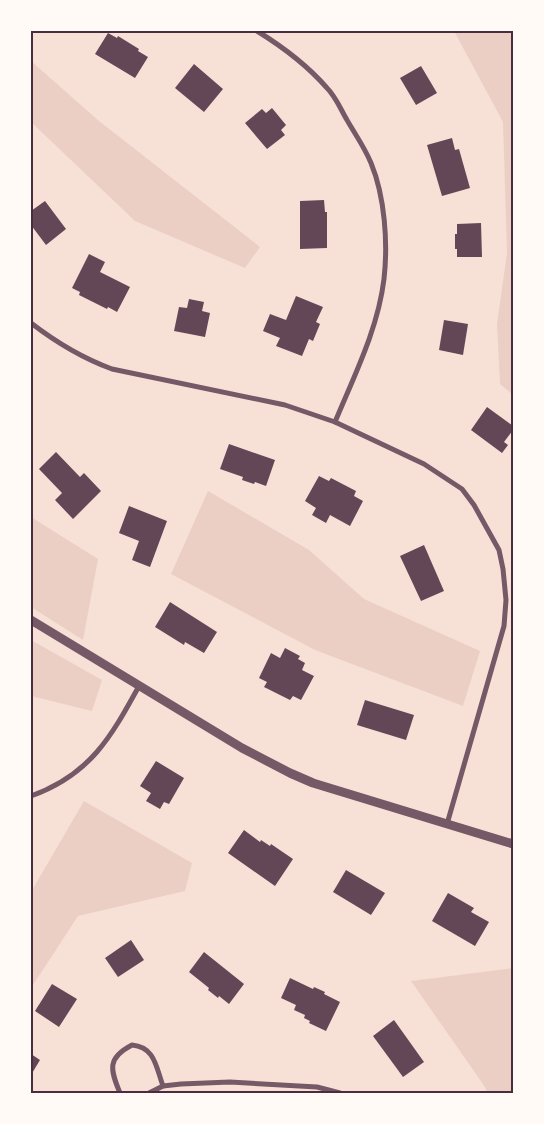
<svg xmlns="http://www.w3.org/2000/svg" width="544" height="1124" viewBox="0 0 544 1124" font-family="'Golos Text',sans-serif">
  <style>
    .green { fill: #ebcfc5 }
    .building { fill: #644757 }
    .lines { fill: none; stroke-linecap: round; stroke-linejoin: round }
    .minor { stroke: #755966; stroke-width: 5 }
    .tertiary { stroke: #755966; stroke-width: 9 }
    .neatline { fill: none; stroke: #4a2c40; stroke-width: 2 }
  </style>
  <rect width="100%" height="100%" fill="#f7e1d7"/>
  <g class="green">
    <path d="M454 31H513V395L500 384 497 324 507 253 503 122Z"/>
    <path d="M31 61 99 121 260 247 245 268 135 221 31 122Z"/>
    <path d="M208 491 309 550 364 599 480 651 463 706 315 650 171 574Z"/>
    <path d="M31 517 98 559 83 640 31 607Z"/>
    <path d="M31 640 102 680 92 711 31 696Z"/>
    <path d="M84 801 192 863 185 891 78 916 31 988V892Z"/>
    <path d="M513 968V1093H487L485 1087 411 981Z"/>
  </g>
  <g class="building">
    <path d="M108 33 117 38 118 36 139 49 138 51 148 57 135 78 95 54Z"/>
    <path d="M194 64 223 89 204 112 175 88Z"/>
    <path d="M421 66 437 93 416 105 400 78Z"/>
    <path d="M272 108 286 125 281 130 285 135 267 149 245 123 262 109 266 113Z"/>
    <path d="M452 138 455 150 459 149 470 188 442 196 427 145Z"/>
    <path d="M324 200 325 212H327V248L300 249V201Z"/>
    <path d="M45 201 66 229 46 245 31 225V211Z"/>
    <path d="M481 223 482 257H457V249H455V234H457V224Z"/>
    <path d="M89 254 105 262 100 272 130 287 117 312 108 307 107 309 79 295 80 292 72 288Z"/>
    <path d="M296 296 323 307 316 322 320 324 313 341 309 339 302 356 276 346 280 338 263 331 270 314 286 320Z"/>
    <path d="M189 299 204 302 202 311 210 313 205 337 174 331 179 307 187 308Z"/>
    <path d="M444 320 468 324 463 355 439 350Z"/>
    <path d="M487 407 513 426V430L504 442 508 445 502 453 471 430Z"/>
    <path d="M229 444 275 460 266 486 255 482 254 484 242 480 243 477 220 469Z"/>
    <path d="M56 452 80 477 84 473 101 491 73 519 55 500 62 493 39 469Z"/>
    <path d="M319 476 329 481 331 478 356 491 354 496 363 501 350 526 330 515 326 523 312 515 316 508 305 501Z"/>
    <path d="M129 506 167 521 150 567 132 560 139 541 119 533Z"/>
    <path d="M424 545 444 591 421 601 400 556Z"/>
    <path d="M170 602 217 632 204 653 185 642 184 645 155 627Z"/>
    <path d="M285 648 300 656 298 659 305 663 302 670 314 676 301 700 293 696 290 700 264 687 267 682 259 678 271 653 280 658Z"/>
    <path d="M365 700 414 715 406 740 357 725Z"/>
    <path d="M156 761 184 778 169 804 164 802 160 809 146 801 151 793 140 786Z"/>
    <path d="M244 830 260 842 261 840 270 846 271 844 293 859 275 886 228 853Z"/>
    <path d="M346 870 385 893 371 915 333 892Z"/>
    <path d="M448 893 474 908 471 912 489 922 475 946 432 921Z"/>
    <path d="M131 940 144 960 118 977 105 958Z"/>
    <path d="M204 952 244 984 229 1004 219 996 218 998 208 990 209 988 189 972Z"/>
    <path d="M290 978 313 989 314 987 325 992 324 994 340 1002 326 1031 309 1023 310 1021 304 1018 305 1015 294 1010 296 1005 281 998Z"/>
    <path d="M52 984 77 999 59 1027 35 1011Z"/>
    <path d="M394 1020 424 1062 403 1077 373 1036Z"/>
    <path d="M31 1054 40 1060 31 1075Z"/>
  </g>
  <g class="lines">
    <g class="minor">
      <path d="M257 31C283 47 307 65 327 88 336 97 341 110 347 120 355 134 365 148 371 163 385 197 388 243 384 279 378 329 354 376 335 422"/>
      <path d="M31 323C57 343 82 358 112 369L285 405 335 422 424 464 462 489 474 505 499 550 503 569 506 600 504 626 447 824"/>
      <path d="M31 796C90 775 111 737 139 686"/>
      <path d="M120 1093C110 1069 107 1058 132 1045 155 1047 156 1067 163 1086"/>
      <path d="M149 1093 163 1086 181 1084 230 1082 317 1087 340 1093"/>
    </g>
    <path class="tertiary" d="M31 620 242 748 290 773 313 783 513 844"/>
  </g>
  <rect width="544" height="1124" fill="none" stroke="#fffaf5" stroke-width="65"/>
  <rect x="32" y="32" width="480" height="1060" class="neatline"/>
</svg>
